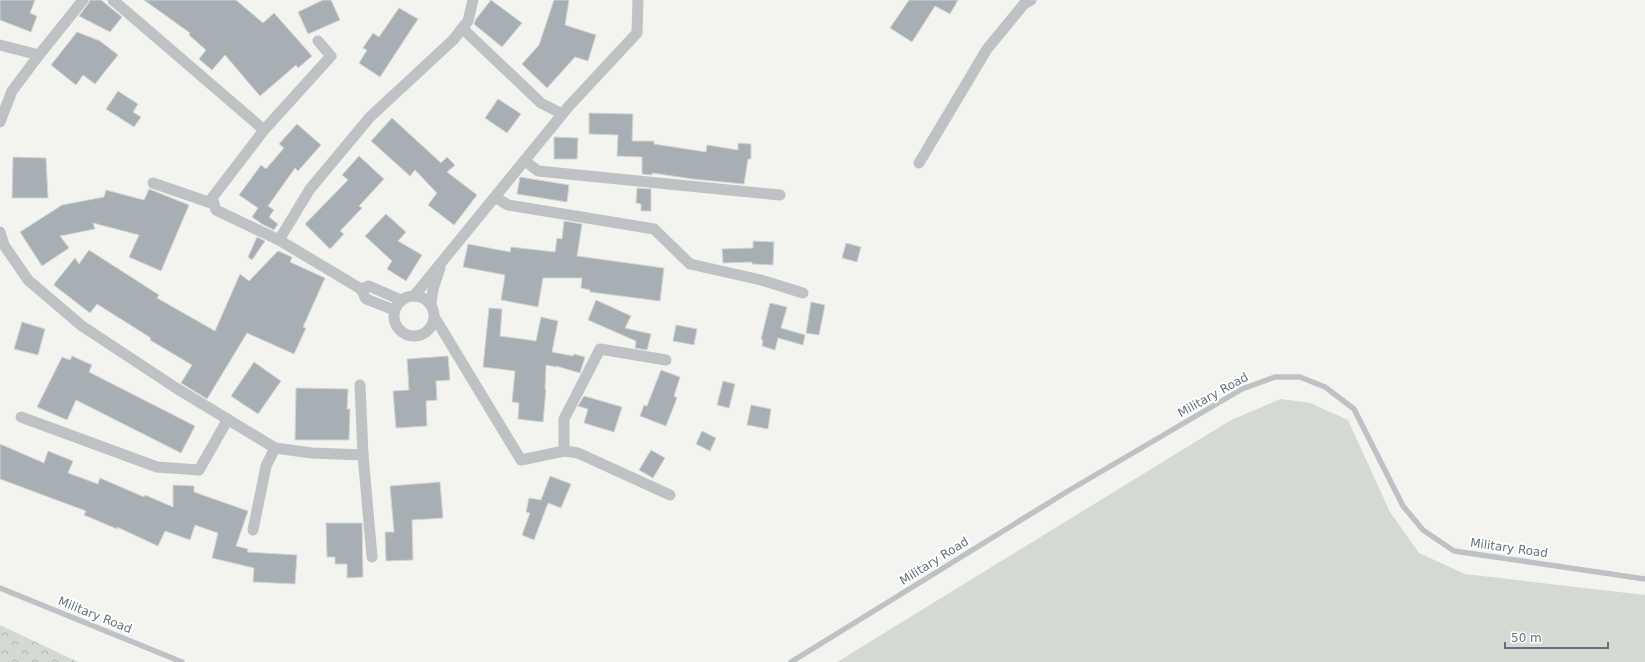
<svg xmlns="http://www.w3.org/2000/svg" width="1645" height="662" viewBox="0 0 1645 662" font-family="'DejaVu Sans',sans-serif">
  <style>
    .grass { fill: #d4dad1 }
    .forest { fill: url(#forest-crowns) }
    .building { fill: #a7aeb4; stroke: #d4d5d2 }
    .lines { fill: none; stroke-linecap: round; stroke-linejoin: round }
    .lane { stroke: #bec2c5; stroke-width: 5.5 }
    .street { stroke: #bec2c5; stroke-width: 11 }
    .labels { text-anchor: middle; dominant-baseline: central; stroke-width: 4; stroke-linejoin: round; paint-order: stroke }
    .street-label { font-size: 12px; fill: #637280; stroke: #fff }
  </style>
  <defs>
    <pattern id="forest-crowns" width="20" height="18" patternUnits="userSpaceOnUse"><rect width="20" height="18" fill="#d4dad1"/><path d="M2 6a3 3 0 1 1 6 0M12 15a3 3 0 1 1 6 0" fill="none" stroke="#b0b5af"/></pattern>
  </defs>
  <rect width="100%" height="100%" fill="#f3f4ef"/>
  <path class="grass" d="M1281 399 1310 403 1348 420 1390 512 1419 553 1465 574 1645 595V662H837L1231 420Z"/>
  <path class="forest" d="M0 625 78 662H0Z"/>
  <g class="building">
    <path d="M0 0H35L30 13 37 16 31 32 0 20Z"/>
    <path d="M90 0H101L122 17 110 32 79 16 88 4Z"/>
    <path d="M144 0H236L263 23 274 13 312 56 298 68 296 65 260 96 225 55 212 70 199 59 206 50 189 35 190 33Z"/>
    <path d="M323 0H331L340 20 308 34 298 12Z"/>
    <path d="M491 0 522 23 502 47 474 24 476 19Z"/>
    <path d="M554 0H569L565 25 596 35 588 61 575 57 547 88 522 64 539 45Z"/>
    <path d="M909 0H958L950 14 935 6 912 42 890 28Z"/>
    <path d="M399 8 418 19 380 77 359 63 367 50 363 48 373 33 379 37Z"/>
    <path d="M77 32 100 41 118 55 95 84 83 75 76 85 51 65Z"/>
    <path d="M118 91 138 104 133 112 141 117 134 127 106 109Z"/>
    <path d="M498 99 521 114 507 133 485 118Z"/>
    <path d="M589 113 633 114 632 141H654V144L706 152 707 145 738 150V143L751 144V159H748L744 184 693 179 652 173V175L642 174V157L617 156 618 135 589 134Z"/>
    <path d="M392 118 441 163 447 157 455 165 447 172 477 195 454 225 428 205 437 193 415 170 410 176 371 141Z"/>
    <path d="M297 124 321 145 298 171 295 168 268 206 274 210 269 217 278 224 274 230 262 224 252 217 258 208 239 195 261 165 266 169 284 148 279 144Z"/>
    <path d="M554 137 578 138 577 159H554Z"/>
    <path d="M359 156 384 179 359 206 362 208 340 231 344 234 330 249 305 224 348 180 342 175Z"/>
    <path d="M13 157 46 158 48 198H12Z"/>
    <path d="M520 177 569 185 567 202 517 194Z"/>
    <path d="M637 188 651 189V211H641V204L636 203Z"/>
    <path d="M149 189 189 205 161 271 129 257 139 235 93 223 95 229 60 236 69 248 42 266 20 232 62 205 104 197 106 190 144 200Z"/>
    <path d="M386 214 406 232 398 241 422 255 406 281 387 269 392 261 365 236Z"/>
    <path d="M564 221 582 224 577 256 664 268 660 301 590 292V290L581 288 582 278H543L538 307 501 300 505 275 463 267 468 244 510 252 511 247 555 252 557 238 562 239Z"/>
    <path d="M257 237 265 241 252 260 248 257Z"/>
    <path d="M753 241 774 242 773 265 752 264V262L723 263 722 249 753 248Z"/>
    <path d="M846 243 861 247 857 262 842 258Z"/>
    <path d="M89 250 159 295 157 298 215 331 240 274 249 281 278 251 292 257 290 262 325 278 303 327 306 328 294 354 247 333 207 399 181 383 192 365 150 340 151 338 97 304 90 313 55 286 54 284 75 258 79 264Z"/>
    <path d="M596 300 631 316 625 328 651 334 647 350 635 348 636 341 588 320Z"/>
    <path d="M811 302 825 305 819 335 806 333Z"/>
    <path d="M770 303 787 307 781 328 805 335 803 345 778 338 775 350 762 346 763 340 761 339Z"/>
    <path d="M489 308 502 309 500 336 536 341 541 317 558 321 552 352 573 356 574 354 585 357 580 373 556 366V367L546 365 545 389H546L543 422 518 419 519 403 512 402 515 371 483 367Z"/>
    <path d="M22 322 45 329 38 355 14 349Z"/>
    <path d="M676 325 697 329 694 345 673 341Z"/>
    <path d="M72 356 92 365 89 372 195 426 181 453 76 400 67 420 37 407 62 357 70 360Z"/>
    <path d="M448 356 450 380 436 381 437 400 426 401 427 426 396 428 393 391 409 390 407 359Z"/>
    <path d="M254 362 281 381 258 414 231 396Z"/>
    <path d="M661 370 680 377 674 396 677 398 666 426 640 416 644 405 647 406Z"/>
    <path d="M723 381 735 384 729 408 717 405Z"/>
    <path d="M296 388 348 389 347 409H350L349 440H295Z"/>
    <path d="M584 396 622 407 614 432 584 423 588 409 578 406Z"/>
    <path d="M751 405 771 409 768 429 747 425Z"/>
    <path d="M702 431 716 438 710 451 696 444Z"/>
    <path d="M0 444 44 463 48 451 73 461 68 473 98 484 100 478 144 497 145 495 173 507V485L194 486V492L248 511 236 546 248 549 247 552 297 555 295 584 253 582 254 568 212 558 218 533 195 525 190 540 165 531 158 546 117 527V529L84 515 86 511 0 479Z"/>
    <path d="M651 450 665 458 653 478 639 470Z"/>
    <path d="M550 476 571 484 561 508 548 503 534 540 522 535 530 513 526 512 529 498 541 500Z"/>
    <path d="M440 482 443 518 412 520 413 560 386 561 385 532H394L390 486Z"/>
    <path d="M326 523H362L363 577 347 578V564H335V557H327Z"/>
  </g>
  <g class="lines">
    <g class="lane">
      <path d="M0 588 182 662"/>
      <path d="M791 662 1068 491 1242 389 1275 377H1300L1325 387 1354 409 1403 506 1423 530 1454 551 1645 579"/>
    </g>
    <g class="street">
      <path d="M113 0 264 130 212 198 216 210 279 240 361 289 366 299 394 310"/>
      <path d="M462 28 541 103 562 114"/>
      <path d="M0 45 39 55"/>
      <path d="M0 122 12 91 39 55 83 0"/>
      <path d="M264 130 331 56 318 41"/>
      <path d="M525 161 538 171 780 195"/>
      <path d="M919 163 987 49 1024 4 1031 0"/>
      <path d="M153 183 214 204"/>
      <path d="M495 197 508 205 654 229 690 264 761 280 803 293"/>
      <path d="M0 232 4 245 28 280 82 326 176 388 275 448 312 453 363 455"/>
      <path d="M279 240 310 189 370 117 453 40 468 21 473 0"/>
      <path d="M361 289 369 286 401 300"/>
      <circle cx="414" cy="316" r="20"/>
      <path d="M414 296 569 106 637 33 638 0"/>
      <path d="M431 304 433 289 440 268"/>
      <path d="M435 318 521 460 564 451 578 453 670 495"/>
      <path d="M360 385 363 455 372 557"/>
      <path d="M21 417 157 467 199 470 228 419"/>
      <path d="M564 451V419L600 349 666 360"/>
      <path d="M253 530 266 466 275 448"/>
    </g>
  </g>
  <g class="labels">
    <g class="street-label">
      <text transform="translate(1213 395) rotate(-29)">Military Road</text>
      <text transform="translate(1509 548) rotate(8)">Military Road</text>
      <text transform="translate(934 561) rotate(-32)">Military Road</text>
      <text transform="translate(95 615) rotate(22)">Military Road</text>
    </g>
  </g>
  <path d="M1505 642v6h103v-6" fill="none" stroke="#637280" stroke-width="2"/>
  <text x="1511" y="642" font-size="12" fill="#637280" stroke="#ffffff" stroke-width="3" paint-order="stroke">50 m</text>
</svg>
